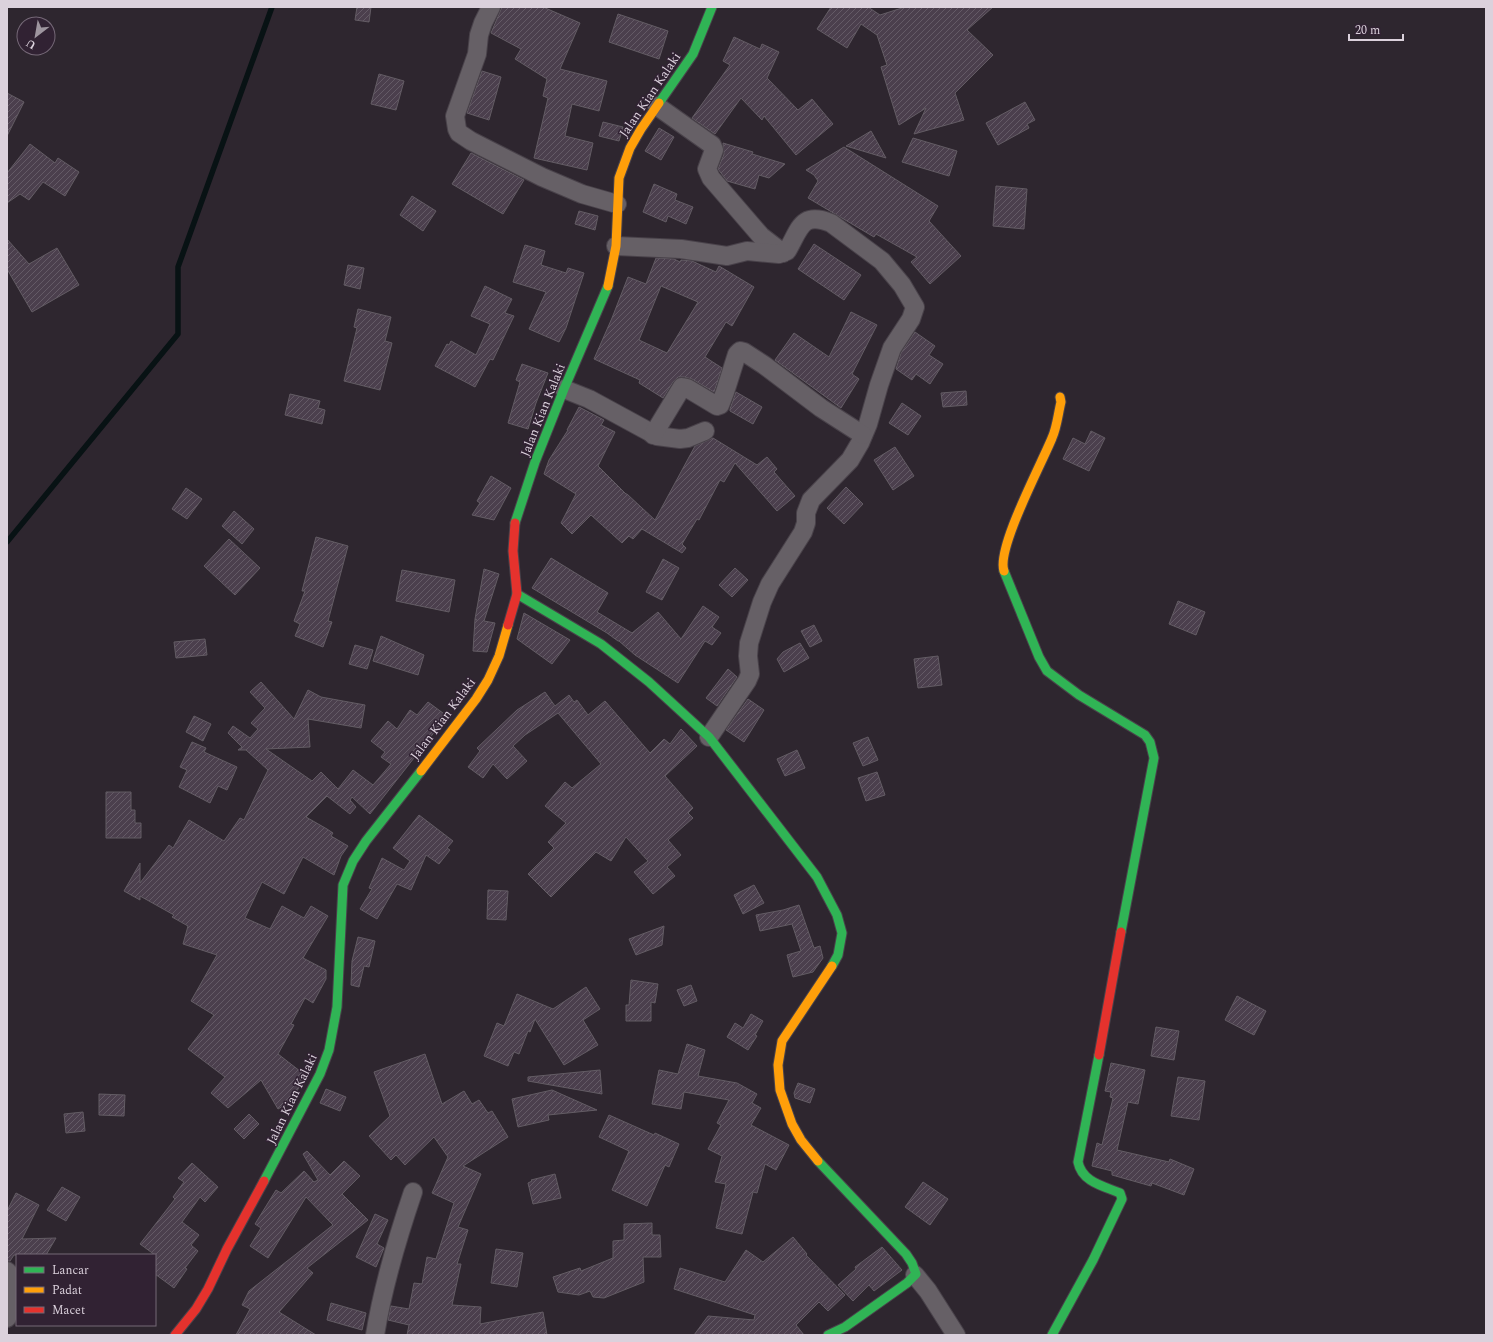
<svg xmlns="http://www.w3.org/2000/svg" width="1493" height="1342" viewBox="0 0 1493 1342" font-family="Spectral,serif">
  <style>
    .lines { fill: none; stroke-linecap: round; stroke-linejoin: round }
    .stream { stroke: #081214; stroke-width: 5.5 }
    .building { fill: url(#building-hatch); stroke: #635c64; fill-rule: evenodd }
    .street-casing { stroke: #49424a; stroke-width: 20 }
    .fast-casing { stroke: #49424a; stroke-width: 11 }
    .slow-casing { stroke: #49424a; stroke-width: 11 }
    .jam-casing { stroke: #49424a; stroke-width: 11 }
    .street { stroke: #666066; stroke-width: 18 }
    .fast { stroke: #30b455; stroke-width: 9 }
    .slow { stroke: #ff9f0a; stroke-width: 9 }
    .jam { stroke: #e5322d; stroke-width: 9 }
    .labels { text-anchor: middle; dominant-baseline: central; stroke-width: 3; stroke-linejoin: round; paint-order: stroke }
    .street-label { font-size: 13px; fill: #dbd1dc; stroke: #312233 }
  </style>
  <defs>
    <pattern id="building-hatch" width="6" height="6" patternUnits="userSpaceOnUse"><rect width="6" height="6" fill="#4b3f4d"/><path d="M-1 1l2-2M0 6l6-6M5 7l2-2" fill="none" stroke="#645a66"/></pattern>
  </defs>
  <rect width="100%" height="100%" fill="#2e262f"/>
  <g class="lines">
    <path class="stream" d="M7 542 178 334V267L272 7"/>
  </g>
  <g class="building">
    <path d="M357 7H371L369 22 355 20Z"/>
    <path d="M502 7H543L580 23 560 69 607 81 599 111 572 104 565 136 593 143 587 170 534 158 548 98 543 96 547 79 515 59 521 49 491 33Z"/>
    <path d="M831 7H868L880 15 905 7H993L967 30 993 55 955 93 964 120 914 134 926 108 899 125 881 67 887 65 877 35 861 24 847 48 817 29Z"/>
    <path d="M618 14 668 31 659 59 609 42Z"/>
    <path d="M734 37 760 49 762 44 779 52 767 78 798 110 812 99 833 124 796 155 764 116 762 120 741 98 715 134 692 118 730 65 723 61Z"/>
    <path d="M482 71 501 77 489 120 467 113Z"/>
    <path d="M379 74 404 81 396 110 371 104Z"/>
    <path d="M7 93 24 102 7 136Z"/>
    <path d="M1025 102 1035 120 1027 124 1029 128 998 145 986 123Z"/>
    <path d="M603 122 623 127 619 141 599 136Z"/>
    <path d="M659 128 674 137 661 160 645 151Z"/>
    <path d="M871 131 886 158 846 146Z"/>
    <path d="M913 138 957 151 949 176 902 162Z"/>
    <path d="M723 143 753 152 752 154 785 164 769 178 759 175 755 189 727 181 718 169 724 154Z"/>
    <path d="M30 144 55 163 58 158 79 172 65 196 43 182 29 200 20 194 7 203V173Z"/>
    <path d="M844 147 938 206 929 221 961 256 930 284 911 262 917 257 876 234 874 237 808 198 818 181 814 175 806 170Z"/>
    <path d="M471 153 524 180 503 214 452 184Z"/>
    <path d="M654 184 677 194 675 200 693 207 686 224 668 216 666 222 643 212Z"/>
    <path d="M996 186 1027 189 1024 229 993 226Z"/>
    <path d="M412 196 436 211 423 231 400 215Z"/>
    <path d="M579 211 598 216 595 230 575 224Z"/>
    <path d="M7 239 29 264 57 248 79 285 32 312 7 269Z"/>
    <path d="M814 244 861 275 844 300 798 269Z"/>
    <path d="M525 245 545 251 541 265 566 273 568 268 584 273 566 328 559 342 529 329 546 292 513 282Z"/>
    <path d="M656 258 674 259 680 262 681 260 692 261 716 272 719 266 754 287 732 326 726 322 705 357 722 368 714 392 692 379 684 377H678L673 382 663 398 639 383 640 380 594 359 612 318 628 277 646 284ZM661 286 698 302 667 353 639 340Z"/>
    <path d="M348 265 364 268 360 289 344 285Z"/>
    <path d="M485 286 512 299 505 313 514 316 493 360 490 359 475 387 435 366 447 344 449 345 451 341 476 355 490 324 471 316Z"/>
    <path d="M358 309 391 317 385 341 392 343 380 390 344 381 357 328 354 327Z"/>
    <path d="M851 312 877 325 852 374 859 379 841 408 775 360 794 333 829 357Z"/>
    <path d="M915 332 935 346 929 355 943 364 930 384 916 374 912 380 896 369 901 353Z"/>
    <path d="M522 364 548 373 536 403 528 429 508 423 520 382 516 380Z"/>
    <path d="M966 391 967 405 943 407 941 393Z"/>
    <path d="M736 392 762 407 753 424 730 411V409Z"/>
    <path d="M290 394 320 401 318 408 325 410 322 424 285 415Z"/>
    <path d="M902 403 921 416 908 435 889 423Z"/>
    <path d="M579 407 604 420 601 425 615 432 598 466 626 494H627L655 520 695 446 713 438 757 465 767 457 777 469 774 472 795 496 777 511 735 463 724 482 720 480 699 520 697 519 682 544 686 548 682 553 642 529 633 539 629 536 622 543 591 515 572 534 561 523 576 494 544 474 549 460 568 430H567Z"/>
    <path d="M1091 431 1105 438 1089 471 1063 459 1073 438 1085 444Z"/>
    <path d="M895 447 914 476 893 490 874 460Z"/>
    <path d="M491 476 511 488 494 520 472 515 480 503 477 501Z"/>
    <path d="M846 487 863 504 844 524 827 508Z"/>
    <path d="M186 488 202 499 187 519 172 509Z"/>
    <path d="M234 511 254 529 242 544 222 526Z"/>
    <path d="M316 537 348 546 328 621 332 622 323 647 295 636 300 624 294 621 305 591H302Z"/>
    <path d="M229 539 260 568 235 595 204 566Z"/>
    <path d="M551 558 608 593 597 612 632 633 658 612 681 639 703 606 719 617 712 627 721 633 712 645 705 641 678 683 635 655 619 641H618L607 633 532 588Z"/>
    <path d="M663 559 679 568 662 600 646 592Z"/>
    <path d="M735 568 748 580 732 597 719 585Z"/>
    <path d="M484 569 499 574 484 621 495 623 487 652 473 651 475 619 477 620 475 619Z"/>
    <path d="M402 570 455 580 449 612 396 601Z"/>
    <path d="M1178 601 1205 612 1196 635 1169 624Z"/>
    <path d="M524 613 570 640 552 664 517 639Z"/>
    <path d="M814 625 822 641 810 647 801 631Z"/>
    <path d="M381 636 424 655 418 675 373 661Z"/>
    <path d="M205 639 207 655 176 658 174 642Z"/>
    <path d="M800 643 809 658 784 672 777 659 783 652Z"/>
    <path d="M355 645 373 650 367 669 349 664Z"/>
    <path d="M938 656 942 685 918 688 914 659Z"/>
    <path d="M728 669 737 677 717 706 706 698Z"/>
    <path d="M261 682 294 719 308 690 321 697 365 705 361 728 308 719 310 747 266 749 312 781 321 772 338 789 353 770 373 785 391 764 381 757 385 752 371 741 388 721 397 729 410 710 417 715 428 702 447 716 370 814 352 797 350 800 356 807 350 814 327 796 306 817 327 829 333 833 331 836 348 846 341 856 334 875 303 857 284 894 262 882 245 918 270 929 282 906 304 918 311 906 328 916 303 958 326 970V979L313 1003 305 998 291 1024 294 1025 278 1054 305 1075 292 1101 278 1109 261 1080 228 1108 211 1093 225 1077 188 1049 214 1015 191 1001 217 955 183 944 188 926 172 917 174 915 140 896V900L124 891 140 863V883L169 845 173 848 189 820 224 841 240 818 244 820 268 770 246 750H238L242 747 228 733 233 726 250 738 258 729 251 723 265 708 250 692Z"/>
    <path d="M545 692 555 706 569 695 574 702 577 700 588 715 605 701 650 753 664 739 670 744 681 729 697 746 665 776 693 808 688 813 693 818 668 840 681 855 667 867 675 876 653 894 634 872 648 861 626 837 611 861 596 852 551 897 528 874 554 848 548 842 566 823 545 806 565 782 572 788 601 764 558 713 525 735 513 746 527 761 507 779 493 764 483 778 468 767 480 751 477 748 517 710Z"/>
    <path d="M748 699 764 710 744 742 726 730Z"/>
    <path d="M194 716 211 724 203 741 186 732Z"/>
    <path d="M868 737 878 760 863 766 853 743Z"/>
    <path d="M192 742 206 748 204 752 237 767 227 790 218 786 210 803 179 787 187 770 180 767Z"/>
    <path d="M797 750 805 768 785 776 777 759Z"/>
    <path d="M877 772 885 795 866 801 858 778Z"/>
    <path d="M106 792H131V810H135V823H141V838H106Z"/>
    <path d="M419 815 453 841 447 848 450 850 439 864 426 855 411 890 397 884 377 919 360 909 372 889 369 888 382 858 404 870 410 861 393 848Z"/>
    <path d="M754 885 764 903 743 914 734 895Z"/>
    <path d="M488 890 508 891 506 920 487 919Z"/>
    <path d="M799 905 814 948 820 946 823 958 813 972 793 977 787 955 801 951 792 924 760 931 756 915 783 910Z"/>
    <path d="M664 926 662 945 636 955 629 939Z"/>
    <path d="M358 937 375 941 369 967 364 966 359 987 351 985 352 961Z"/>
    <path d="M631 980 658 984 655 1003 651 1002V1021H626V1005H629Z"/>
    <path d="M691 985 697 1001 684 1006 677 990Z"/>
    <path d="M586 987 600 1009 583 1020 598 1045 564 1065 535 1019 530 1032 528 1031 519 1054 514 1052 508 1066 484 1056 497 1023 504 1026 517 994 553 1009Z"/>
    <path d="M1237 996 1266 1011 1254 1035 1225 1020Z"/>
    <path d="M751 1014 763 1021 755 1035 757 1036 748 1050 727 1037 735 1023 743 1028Z"/>
    <path d="M1156 1027 1179 1031 1174 1060 1151 1056Z"/>
    <path d="M687 1044 705 1050 698 1076 737 1083 757 1094 752 1103 761 1108 751 1125 789 1145 776 1170 765 1164 757 1193 753 1192 742 1234 716 1228 726 1184 715 1182 722 1156 708 1149 721 1125 717 1123 729 1100 684 1092 681 1109 652 1104 659 1070 678 1074Z"/>
    <path d="M425 1054 442 1104 464 1091 472 1104 479 1100 488 1113 492 1111 508 1137 463 1166 481 1174 458 1227 468 1230 457 1264H461L452 1305 481 1307 480 1324 543 1312 547 1335H407L409 1325 388 1320 391 1306 409 1309 414 1283 422 1284 427 1257 436 1259 454 1203 432 1193 448 1157 434 1137 405 1165 396 1155 391 1160 369 1136 390 1116 374 1072Z"/>
    <path d="M1111 1063 1145 1070 1138 1104 1128 1102 1117 1150 1169 1162 1170 1159 1194 1169 1184 1195 1152 1183 1151 1186 1112 1175V1171L1092 1166 1097 1143 1102 1145 1113 1098 1110 1097 1111 1092 1105 1091Z"/>
    <path d="M600 1070 602 1094 528 1081V1077Z"/>
    <path d="M1178 1077 1205 1081 1199 1120 1171 1116Z"/>
    <path d="M798 1083 815 1089 810 1103 795 1098 794 1093Z"/>
    <path d="M326 1089 346 1097 340 1111 320 1103Z"/>
    <path d="M552 1090 597 1110 548 1115 549 1120 518 1127 512 1099Z"/>
    <path d="M99 1094 125 1095 124 1116 99 1115Z"/>
    <path d="M83 1112 85 1131 66 1133 64 1114Z"/>
    <path d="M249 1114 259 1124 244 1139 234 1129Z"/>
    <path d="M609 1115 654 1135 655 1133 679 1144 669 1167 665 1165 647 1206 612 1190 629 1151 599 1137Z"/>
    <path d="M307 1151 330 1175 344 1161 360 1176 342 1194 368 1220 307 1268 313 1273 279 1312 316 1335H236L250 1309 242 1305 249 1291 333 1225 306 1197 268 1258 250 1246 261 1228 255 1224 276 1190 281 1193 304 1171 314 1182 318 1180 303 1154Z"/>
    <path d="M192 1163 218 1187 205 1202 200 1197 182 1222 199 1235 191 1245 198 1251 185 1268 187 1269 174 1288 155 1274V1255L140 1244 175 1199 173 1197 184 1182 178 1178Z"/>
    <path d="M555 1174 561 1198 533 1204 528 1183 532 1181 531 1180Z"/>
    <path d="M923 1182 948 1199 930 1225 905 1207Z"/>
    <path d="M62 1187 80 1197 66 1221 47 1210Z"/>
    <path d="M16 1193 39 1205 22 1239 56 1238 46 1255H14L10 1261H7V1211Z"/>
    <path d="M375 1214 388 1220 377 1244 384 1248 376 1267 356 1257Z"/>
    <path d="M652 1223V1235H660L661 1257H643L644 1282 604 1298 593 1297 590 1291 579 1295 558 1292 553 1277 580 1268 581 1271 613 1258V1241L624 1240V1224Z"/>
    <path d="M793 1237 807 1254 806 1255 845 1295 828 1311 819 1302 796 1325 804 1335H694L708 1316 754 1320 755 1315 674 1289 680 1268 725 1282 746 1250 763 1262Z"/>
    <path d="M882 1247 902 1270 874 1291 869 1285 853 1301 838 1285 856 1269 855 1267Z"/>
    <path d="M496 1249 523 1253 517 1287 491 1283Z"/>
    <path d="M331 1303 366 1313 362 1330 327 1320Z"/>
  </g>
  <g class="lines">
    <g class="street-casing">
      <g id="street">
        <path d="M491 7 483 23 479 35 477 54 455 116 457 129 459 133 471 141 542 177 582 194 617 204"/>
        <path d="M657 106 712 145 714 150 707 169 711 178 761 236 783 253"/>
        <path d="M616 246 681 249 727 256 747 251 779 254 787 251C800 229 801 211 831 223L882 261 902 285 915 307 911 319 892 348 879 385 868 424 860 443 850 460 811 500 806 513V523L803 532 770 584 762 602 749 643 748 656 750 674 747 681 709 737"/>
        <path d="M564 389 589 399 657 436 680 439 688 438 705 431"/>
        <path d="M653 435 682 387 687 388 717 406 720 405 725 392 737 354 740 351 744 352 764 365 821 408 863 435"/>
        <path d="M7 1271C19 1283 10 1304 7 1318"/>
        <path d="M915 1275 928 1291 956 1335"/>
        <path d="M375 1335C383 1286 397 1239 413 1192"/>
      </g>
    </g>
    <g class="fast-casing">
      <g id="fast">
        <path d="M659 103 693 54 712 7"/>
        <path d="M515 523 535 462 564 389 608 286"/>
        <path d="M1004 571 1039 657 1047 671 1079 695 1145 735 1150 742 1154 758 1121 932"/>
        <path d="M517 594 601 644 649 682 709 737 817 877 837 915 842 933 838 955 832 966"/>
        <path d="M818 1161 906 1254 912 1263 916 1274 907 1283 845 1327 828 1335"/>
        <path d="M264 1181 320 1074 329 1050 337 1007 343 885 353 861 366 841 421 771"/>
        <path d="M1052 1335 1093 1260 1122 1199 1120 1193C1103 1186 1082 1182 1078 1162L1099 1055"/>
      </g>
    </g>
    <g class="slow-casing">
      <g id="slow">
        <path d="M608 286 616 246 619 178 630 148 641 129 659 103"/>
        <path d="M1004 571C996 549 1042 463 1052 438 1057 427 1058 414 1061 402L1060 397"/>
        <path d="M421 771 476 699 488 680 499 656 508 625"/>
        <path d="M818 1161 801 1140 792 1124 780 1090 778 1065 782 1041 832 966"/>
      </g>
    </g>
    <g class="jam-casing">
      <g id="jam">
        <path d="M508 625 517 594 513 551 515 523"/>
        <path d="M1099 1055 1121 932"/>
        <path d="M175 1335 196 1309 208 1289 227 1249 264 1181"/>
      </g>
    </g>
    <use href="#street" class="street"/>
    <use href="#fast" class="fast"/>
    <use href="#slow" class="slow"/>
    <use href="#jam" class="jam"/>
  </g>
  <g class="labels">
    <g class="street-label">
      <text transform="translate(650 95) rotate(-56)">Jalan Kian Kalaki</text>
      <text transform="translate(543 410) rotate(-68)">Jalan Kian Kalaki</text>
      <text transform="translate(443 719) rotate(-53)">Jalan Kian Kalaki</text>
      <text transform="translate(292 1099) rotate(-64)">Jalan Kian Kalaki</text>
    </g>
  </g>
  <rect width="1493" height="1342" fill="none" stroke="#dbd1dc" stroke-width="16"/>
  <rect x="16" y="1254" width="140" height="72" fill="#312233" stroke="#756877"/>
  <rect x="24" y="1267" width="20" height="6" fill="#30b455" stroke="#756877"/>
  <text x="52" y="1274" font-size="12" fill="#dbd1dc">Lancar</text>
  <rect x="24" y="1287" width="20" height="6" fill="#ff9f0a" stroke="#756877"/>
  <text x="52" y="1294" font-size="12" fill="#dbd1dc">Padat</text>
  <rect x="24" y="1307" width="20" height="6" fill="#e5322d" stroke="#756877"/>
  <text x="52" y="1314" font-size="12" fill="#dbd1dc">Macet</text>
  <g transform="translate(36 36) rotate(211)"><circle r="19" fill="#312233" stroke="#756877"/>
  <path d="M0-3L7 15L0 10L-7 15Z" fill="#9e959f"/>
  <text y="-6" font-size="11" font-weight="bold" text-anchor="middle" fill="#dbd1dc">U</text>
  </g>
  <path d="M1349 34v6h54v-6" fill="none" stroke="#dbd1dc" stroke-width="2"/>
  <text x="1355" y="34" font-size="12" fill="#dbd1dc" stroke="#312233" stroke-width="3" paint-order="stroke">20 m</text>
</svg>
